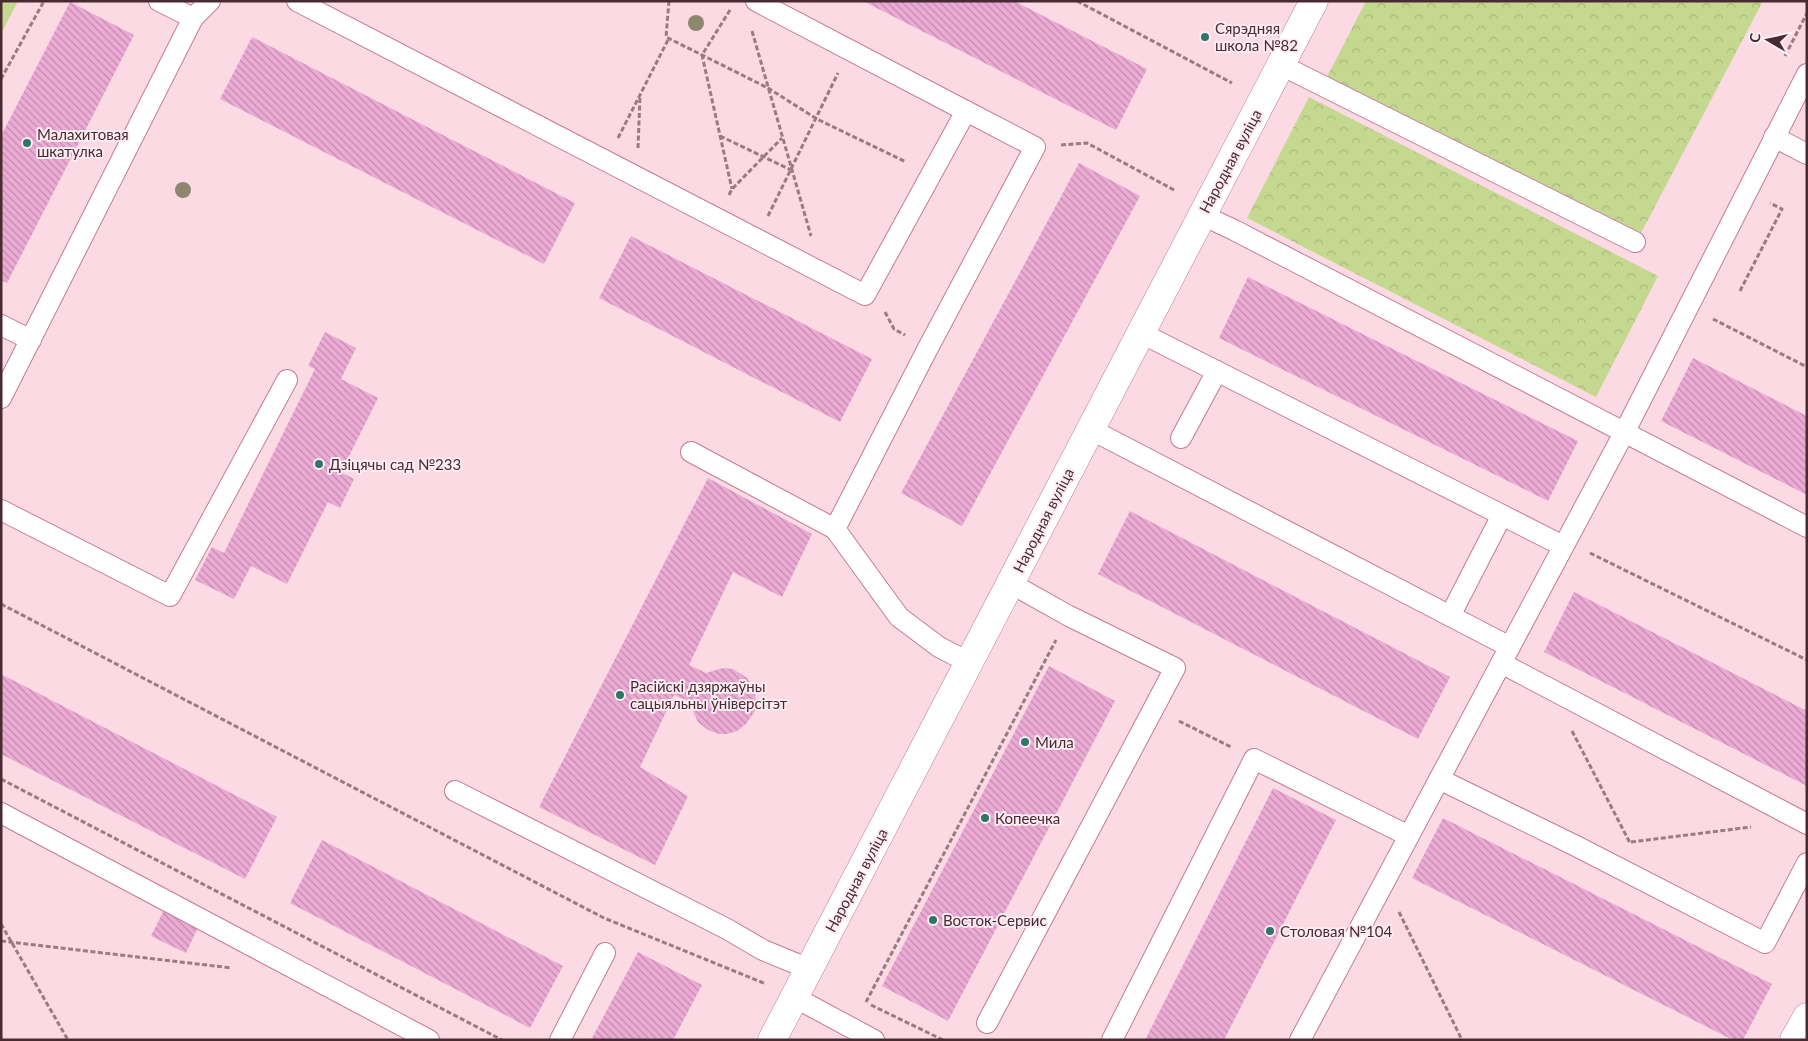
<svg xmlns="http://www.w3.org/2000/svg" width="1808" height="1041" viewBox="0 0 1808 1041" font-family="Lato,sans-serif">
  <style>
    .grass { fill: #c5d890 }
    .park { fill: url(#park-crowns) }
    .building { fill: url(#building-back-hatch) }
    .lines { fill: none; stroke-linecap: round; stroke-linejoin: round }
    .service-casing { stroke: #c47c92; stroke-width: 22 }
    .minor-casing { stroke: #c47c92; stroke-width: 29 }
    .tertiary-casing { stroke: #c47c92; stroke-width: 29 }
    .path { stroke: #9a7a83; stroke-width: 3; stroke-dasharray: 5 2.5; stroke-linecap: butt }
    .service { stroke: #fff; stroke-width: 20 }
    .minor { stroke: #fff; stroke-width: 28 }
    .tertiary { stroke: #fff; stroke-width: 28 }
    .tree { fill: #8f8670 }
    .poi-dot { fill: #307569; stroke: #fdecf1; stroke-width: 2 }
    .labels { text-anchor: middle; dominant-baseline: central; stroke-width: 4; stroke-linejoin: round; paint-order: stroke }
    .poi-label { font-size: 15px; fill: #482a33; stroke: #fdecf1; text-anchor: start }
    .street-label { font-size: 15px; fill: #482a33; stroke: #fdecf1 }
  </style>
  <defs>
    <pattern id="park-crowns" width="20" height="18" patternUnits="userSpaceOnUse" patternTransform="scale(1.25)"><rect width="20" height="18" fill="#c5d890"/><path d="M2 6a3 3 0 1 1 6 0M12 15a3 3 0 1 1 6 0" fill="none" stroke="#abba7d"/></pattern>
    <pattern id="building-back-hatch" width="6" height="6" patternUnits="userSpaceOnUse" patternTransform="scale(1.25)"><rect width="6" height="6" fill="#ecabd5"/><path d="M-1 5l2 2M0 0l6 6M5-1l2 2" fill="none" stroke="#c18bad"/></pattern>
  </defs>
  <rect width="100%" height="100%" fill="#fbdae3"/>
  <path class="grass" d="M1 1H18L1 34Z"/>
  <g class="park">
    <path d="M1366 1H1763L1641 233 1327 77Z"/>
    <path d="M1309 97 1658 276 1596 397 1247 218Z"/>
  </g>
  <g class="building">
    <path d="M863 1H1014L1147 69 1116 130Z"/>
    <path d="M70 2 134 35 7 283 1 280V136Z"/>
    <path d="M252 37 575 203 544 264 220 99Z"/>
    <path d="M1079 163 1140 196 962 526 901 493Z"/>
    <path d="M631 236 872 359 840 422 599 298Z"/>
    <path d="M1248 277 1578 441 1548 501 1219 338Z"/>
    <path d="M325 332 356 348 341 379 378 398 341 472 354 479 340 508 328 502 287 584 251 566 234 599 195 580 212 547 224 553 315 369 308 366Z"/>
    <path d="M1693 358 1807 416V495L1661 421Z"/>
    <path d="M708 478 812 534 782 597 733 572 689 665 706 673 723 668 733 669 747 678 754 690 756 700 755 711 746 724 737 731 727 734H719L708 730 698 722 692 709 691 702 674 695 640 767 688 796 655 865 539 807Z"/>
    <path d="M1130 511 1450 677 1418 739 1098 574Z"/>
    <path d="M1574 592 1807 711V786L1544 652Z"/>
    <path d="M1049 666 1115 701 948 1021 882 986Z"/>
    <path d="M1 674 277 817 245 879 1 754Z"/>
    <path d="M1273 788 1336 820 1224 1040H1145Z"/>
    <path d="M1443 818 1772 984 1743 1040H1733L1412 878Z"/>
    <path d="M322 840 563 966 530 1028 290 903Z"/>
    <path d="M165 908 199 925 186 953 151 936Z"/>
    <path d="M638 952 702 985 673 1040H591Z"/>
  </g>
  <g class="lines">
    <g class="service-casing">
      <g id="service">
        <path d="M159 1 193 18"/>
        <path d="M297 1 865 295 966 111 756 1"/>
        <path d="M1281 65 1635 242"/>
        <path d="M966 111 1035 147 928 348 835 529 899 617 939 647 970 663"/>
        <path d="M1774 137 1807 154"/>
        <path d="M1202 215 1234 230 1807 527"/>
        <path d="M1 325 31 340"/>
        <path d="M1141 333 1502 515 1450 616"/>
        <path d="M1 398 193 18 210 1"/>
        <path d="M1090 429 1510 647"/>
        <path d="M1181 438 1217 371"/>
        <path d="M691 452 835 529"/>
        <path d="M1 510 170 596 287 380"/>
        <path d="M1502 515 1563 546"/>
        <path d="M1501 663 1807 824"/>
        <path d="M1439 779 1576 846 1765 943 1807 863"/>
        <path d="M455 791 727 929 763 950 809 969"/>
        <path d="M1 813 429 1040"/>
        <path d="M794 997 874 1040"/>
        <path d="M987 1023 1175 668 1069 616 1010 583"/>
        <path d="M560 1040 605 953"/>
        <path d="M1112 1040 1254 759 1409 836"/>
        <path d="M1300 1040 1624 433 1807 74"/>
      </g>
    </g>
    <g class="minor-casing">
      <path id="minor" d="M1794 1040 1807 1017"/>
    </g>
    <g class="tertiary-casing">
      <path id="tertiary" d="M772 1040 1314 1"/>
    </g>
    <g class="path">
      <path d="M669 1 666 37 768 88 817 119 906 162"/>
      <path d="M1077 1 1232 83"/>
      <path d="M730 10 702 55 732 189"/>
      <path d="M752 31 811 236"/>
      <path d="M1785 56 1807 13"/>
      <path d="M1 79 44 1"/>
      <path d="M720 136 791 170"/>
      <path d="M618 138 669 38"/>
      <path d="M1061 145 1087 143 1176 191"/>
      <path d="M638 148 640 97"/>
      <path d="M729 195 732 189 782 138"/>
      <path d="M768 216 838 73"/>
      <path d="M1740 291 1782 209 1770 203"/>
      <path d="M885 312 894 329 905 335"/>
      <path d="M1713 319 1807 367"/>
      <path d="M1590 553 1807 660"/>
      <path d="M1 604 604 918 766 984"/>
      <path d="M1179 721 1231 747"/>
      <path d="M1572 731 1630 843"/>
      <path d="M1 779 502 1040"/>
      <path d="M1631 842 1751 827"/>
      <path d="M1399 912 1462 1040"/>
      <path d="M1 924 68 1040"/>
      <path d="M1 941 232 968"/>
      <path d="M866 1002 1056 640"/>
      <path d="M871 1005 943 1040"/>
    </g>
    <use href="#service" class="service"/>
    <use href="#minor" class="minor"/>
    <use href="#tertiary" class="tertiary"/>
  </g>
  <g class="tree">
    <circle cx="696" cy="23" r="8"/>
    <circle cx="183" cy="190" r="8"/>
  </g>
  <g class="poi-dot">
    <circle cx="1205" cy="37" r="5"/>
    <circle cx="27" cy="143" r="5"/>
    <circle cx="319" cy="464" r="5"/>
    <circle cx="620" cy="695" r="5"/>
    <circle cx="1025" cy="742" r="5"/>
    <circle cx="985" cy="818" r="5"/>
    <circle cx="933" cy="920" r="5"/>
    <circle cx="1270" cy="931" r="5"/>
  </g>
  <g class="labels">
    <g class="poi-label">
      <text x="1215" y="28">Сярэдняя<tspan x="1215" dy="17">школа №82</tspan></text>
      <text x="37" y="134">Малахитовая<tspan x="37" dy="17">шкатулка</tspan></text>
      <text x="329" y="464">Дзіцячы сад №233</text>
      <text x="630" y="686">Расійскі дзяржаўны<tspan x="630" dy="17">сацыяльны ўніверсітэт</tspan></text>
      <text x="1035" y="742">Мила</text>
      <text x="995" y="818">Копеечка</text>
      <text x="943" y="920">Восток-Сервис</text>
      <text x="1280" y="931">Столовая №104</text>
    </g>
    <g class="street-label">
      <text transform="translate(1230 161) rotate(-62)">Народная вуліца</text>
      <text transform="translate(1043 520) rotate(-63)">Народная вуліца</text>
      <text transform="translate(856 880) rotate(-62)">Народная вуліца</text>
    </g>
  </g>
  <rect width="1808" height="1041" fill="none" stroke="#482a33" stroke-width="5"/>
  <g transform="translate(1768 40) rotate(279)" stroke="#fdecf1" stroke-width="4" paint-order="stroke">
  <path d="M0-4L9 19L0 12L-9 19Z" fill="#482a33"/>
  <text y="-8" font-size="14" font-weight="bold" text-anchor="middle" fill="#482a33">С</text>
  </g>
</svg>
